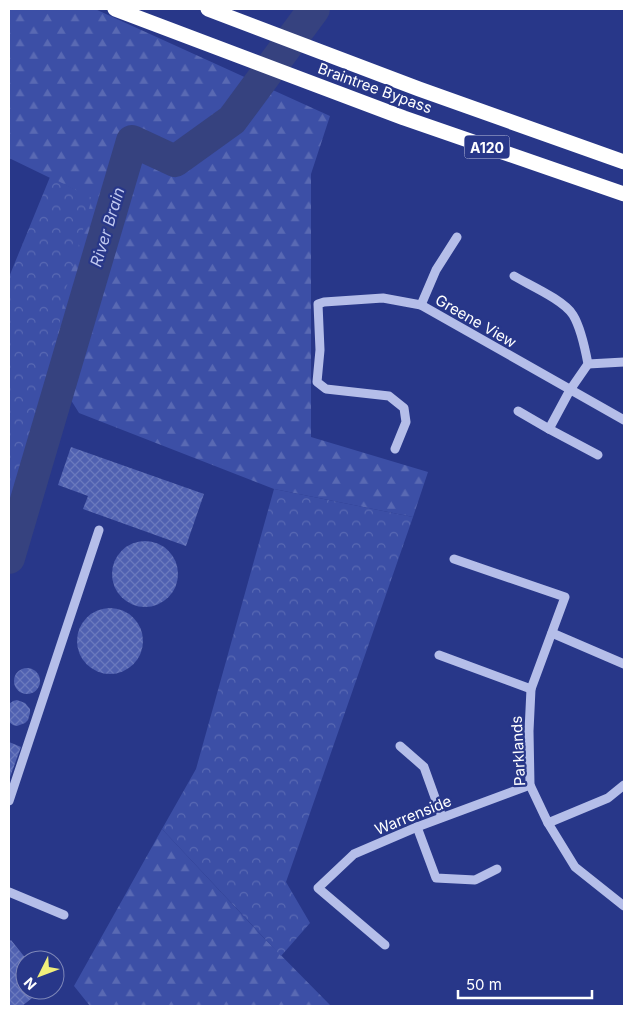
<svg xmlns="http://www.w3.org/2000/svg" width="633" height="1015" viewBox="0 0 633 1015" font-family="Inter,sans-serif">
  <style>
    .forest { fill: url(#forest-firs) }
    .park { fill: url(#park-crowns) }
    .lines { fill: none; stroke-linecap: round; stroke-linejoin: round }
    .river { stroke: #36427f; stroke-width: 32 }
    .building { fill: url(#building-cross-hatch) }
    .minor { stroke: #b5bee9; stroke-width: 9 }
    .highway { stroke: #fff; stroke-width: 15 }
    .labels { text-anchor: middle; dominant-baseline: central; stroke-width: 4.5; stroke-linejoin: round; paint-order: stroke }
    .shield { fill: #283789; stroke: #bec3dc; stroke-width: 1 }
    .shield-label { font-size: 14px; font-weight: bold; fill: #fff }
    .street-label { font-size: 15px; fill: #fff; stroke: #283789 }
    .water-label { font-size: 16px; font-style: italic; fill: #c1c9f0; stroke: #283789 }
  </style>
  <defs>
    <pattern id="forest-firs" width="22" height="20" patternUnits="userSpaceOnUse" patternTransform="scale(1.25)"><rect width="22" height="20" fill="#3c4fa6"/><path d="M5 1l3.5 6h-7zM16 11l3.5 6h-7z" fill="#5969b3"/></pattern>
    <pattern id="park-crowns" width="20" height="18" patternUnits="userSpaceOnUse" patternTransform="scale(1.25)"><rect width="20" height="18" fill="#3c4fa6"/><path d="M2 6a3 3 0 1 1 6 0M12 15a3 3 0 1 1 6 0" fill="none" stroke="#5969b3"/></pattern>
    <pattern id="building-cross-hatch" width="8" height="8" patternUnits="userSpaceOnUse" patternTransform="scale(1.25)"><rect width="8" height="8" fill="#5061b1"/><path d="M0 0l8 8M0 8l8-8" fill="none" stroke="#6a79bd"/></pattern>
  </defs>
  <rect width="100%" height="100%" fill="#283789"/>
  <g class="forest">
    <path d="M9 9H95L330 116 311 174V437L428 472 413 517 274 489 79 413 51 368 75 190 9 158Z"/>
    <path d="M162 829 262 936 331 1006H90L74 986Z"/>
  </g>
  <g class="park">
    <path d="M50 177 92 198 65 293 42 420 9 534V277Z"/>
    <path d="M274 489 413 517 286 882 310 923 281 956 162 829 196 769Z"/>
  </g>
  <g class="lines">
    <path class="river" d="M9 558 132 141 175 161 232 120 314 9"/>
  </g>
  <g class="building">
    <path d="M71 447 204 494 186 546 83 509 88 496 58 485Z"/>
    <circle cx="145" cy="574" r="33"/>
    <circle cx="110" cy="641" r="33"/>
    <circle cx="27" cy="681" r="13"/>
    <path d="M17 700 25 703 30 709V713L28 720 25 723 17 726 13 725 9 722V704L13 701Z"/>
    <path d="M9 742 21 747 9 780Z"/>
    <path d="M11 940 27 960H25V990H42L22 1006H9V942Z"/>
  </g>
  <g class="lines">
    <g class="minor">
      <path d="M514 276C529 285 564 300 573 315 581 328 585 348 588 364L570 390 549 429 598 455"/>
      <path d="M421 305 436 270 457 237"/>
      <path d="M588 364 624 362"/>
      <path d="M518 411 549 429"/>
      <path d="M395 449 406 422 404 408 389 396 326 389 317 382 320 350 318 304 324 302 383 298 421 305 624 420"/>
      <path d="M454 559 565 597 531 689 529 731 530 785 548 823 575 867 624 906"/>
      <path d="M552 633 624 664"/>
      <path d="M439 655 531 689"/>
      <path d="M400 746 424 767 442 817"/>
      <path d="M9 801 99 530"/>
      <path d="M548 823 608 798 624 785"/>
      <path d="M417 827 436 878 475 880 497 869"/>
      <path d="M9 892 64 915"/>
      <path d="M385 945 318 888 354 854 417 827 530 785"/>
    </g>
    <g class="highway">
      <path d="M115 9 404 118 624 194"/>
      <path d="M208 9 419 89 624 162"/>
    </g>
  </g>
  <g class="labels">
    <rect class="shield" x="464.5" y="135.5" width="45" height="23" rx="4"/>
    <g class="shield-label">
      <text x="487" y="147">A120</text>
    </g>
    <g class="street-label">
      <text transform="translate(375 88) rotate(20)">Braintree Bypass</text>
      <text transform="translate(476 321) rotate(30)">Greene View</text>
      <text transform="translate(518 751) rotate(-93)">Parklands</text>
      <text transform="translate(413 815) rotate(-22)">Warrenside</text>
    </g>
    <g class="water-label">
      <text transform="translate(107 227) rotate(-73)">River Brain</text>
    </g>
  </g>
  <rect width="633" height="1015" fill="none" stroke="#ffffff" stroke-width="20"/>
  <g transform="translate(40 975) rotate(228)"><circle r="24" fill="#283789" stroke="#7e87b8"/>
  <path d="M0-4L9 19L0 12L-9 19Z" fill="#f1ef7b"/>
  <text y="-8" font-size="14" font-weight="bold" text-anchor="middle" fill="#ffffff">N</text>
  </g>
  <path d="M458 990v8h134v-8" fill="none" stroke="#ffffff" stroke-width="2.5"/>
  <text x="466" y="990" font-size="15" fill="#ffffff" stroke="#283789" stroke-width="4" paint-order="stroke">50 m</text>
</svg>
